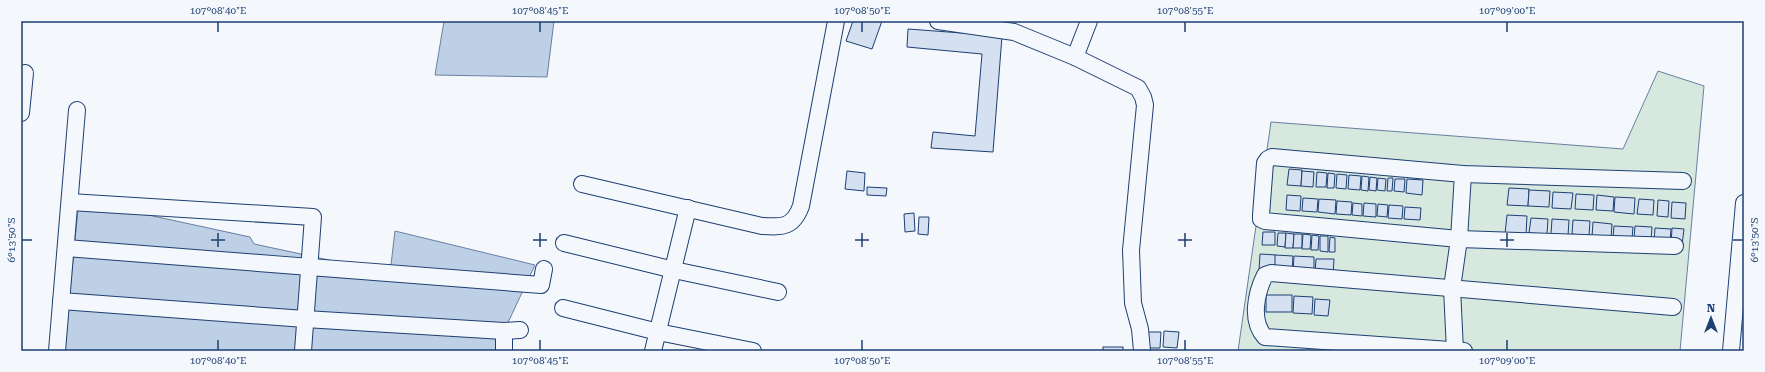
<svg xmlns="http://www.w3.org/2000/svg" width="1765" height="372" viewBox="0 0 1765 372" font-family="'Roboto Serif',serif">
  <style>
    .green { fill: #d7e8df; stroke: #687fa3 }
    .water { fill: #bed0e5; stroke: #687fa3 }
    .building { fill: #d5e0f0; stroke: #1d3f73 }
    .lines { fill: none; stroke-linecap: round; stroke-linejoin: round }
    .minor-casing { stroke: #1d3f73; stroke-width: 18 }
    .minor { stroke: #f4f7fb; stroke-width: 16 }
    .ticks { fill: none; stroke: #1d3f73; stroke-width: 1.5 }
    .neatline { fill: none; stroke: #1d3f73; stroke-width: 1.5 }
    .ticks-label { font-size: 10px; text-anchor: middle; fill: #1d3f73 }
  </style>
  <rect width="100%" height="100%" fill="#f4f7fb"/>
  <path class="green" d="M1658 71 1704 86 1680 351H1238L1271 122 1623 149Z"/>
  <g class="water">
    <path d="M444 21H554L547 77 435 75Z"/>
    <path d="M79 200 250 237 254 244 390 273 395 231 535 265 497 346V351H64Z"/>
  </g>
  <g class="building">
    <path d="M853 21H882L872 49 846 41Z"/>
    <path d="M908 29 1002 36 993 152 931 148 933 132 975 136 982 54 907 47Z"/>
    <path d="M1289 169 1302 170 1301 186 1287 185Z"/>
    <path d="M847 171 865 173 864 191 845 189Z"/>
    <path d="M1302 171 1314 172 1313 187 1301 186Z"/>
    <path d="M1317 172 1327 173 1326 187H1316Z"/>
    <path d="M1328 173 1335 174 1334 188H1327Z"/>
    <path d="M1337 174 1347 175 1346 189 1336 188Z"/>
    <path d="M1349 175 1361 176 1360 190 1348 189Z"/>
    <path d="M1362 176 1369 177 1368 191 1361 190Z"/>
    <path d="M1370 177 1377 178 1376 191 1369 190Z"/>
    <path d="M1378 178 1386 179 1385 191 1377 190Z"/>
    <path d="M1388 178H1393L1392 191H1387Z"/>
    <path d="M1395 179H1405L1404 192 1394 191Z"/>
    <path d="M1407 179 1423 180 1422 195 1406 193Z"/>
    <path d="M867 187 887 188 886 196 867 195Z"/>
    <path d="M1509 188 1529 189 1528 206 1507 205Z"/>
    <path d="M1529 190 1550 191 1549 207 1528 206Z"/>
    <path d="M1553 192 1573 193 1571 209 1552 208Z"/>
    <path d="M1576 194 1594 195 1593 210 1575 209Z"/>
    <path d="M1287 195 1301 196 1300 211 1286 210Z"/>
    <path d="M1597 195 1614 197 1613 211 1596 210Z"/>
    <path d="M1615 197 1635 198 1634 214 1614 212Z"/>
    <path d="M1303 198 1318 199 1317 212 1302 211Z"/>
    <path d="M1319 199 1336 200 1335 214 1318 212Z"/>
    <path d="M1639 199 1654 200 1653 215 1637 214Z"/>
    <path d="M1658 200 1669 201 1668 217 1657 216Z"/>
    <path d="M1337 201 1352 202 1351 215 1336 214Z"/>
    <path d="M1672 202 1686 203 1685 219 1671 218Z"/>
    <path d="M1353 203 1362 204V216L1352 215Z"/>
    <path d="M1364 203 1376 204V217L1363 216Z"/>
    <path d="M1378 204 1388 205 1387 217 1377 216Z"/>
    <path d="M1389 205 1403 206 1402 219 1388 218Z"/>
    <path d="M1405 207 1421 208 1420 220 1404 219Z"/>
    <path d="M914 213 915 231 905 232 904 214Z"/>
    <path d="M1507 215 1527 216 1526 235 1505 234Z"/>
    <path d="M919 217H929L928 235 918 234Z"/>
    <path d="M1531 218 1548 219 1547 234 1529 233Z"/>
    <path d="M1552 219 1569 220 1568 236 1551 234Z"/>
    <path d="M1573 220 1590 221 1589 236 1572 234Z"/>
    <path d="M1593 222 1612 224 1611 238 1592 237Z"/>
    <path d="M1614 226 1633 227 1632 239 1613 238Z"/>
    <path d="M1635 226 1652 227 1651 241 1634 239Z"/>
    <path d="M1655 228 1671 229 1670 243 1654 242Z"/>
    <path d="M1672 228 1684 229 1682 245 1671 244Z"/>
    <path d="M1263 232H1275V245H1262Z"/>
    <path d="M1278 233H1286L1285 247 1277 246Z"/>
    <path d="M1286 233 1294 234 1293 248H1285Z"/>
    <path d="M1294 234H1302V248H1293Z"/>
    <path d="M1303 234 1311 235 1310 249H1302Z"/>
    <path d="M1312 235 1319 236 1318 250H1311Z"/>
    <path d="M1320 236H1328V252L1320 251Z"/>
    <path d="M1330 237 1335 238V252H1329Z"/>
    <path d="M1260 254 1276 255 1275 270H1259Z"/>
    <path d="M1275 255 1293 256 1292 272 1275 271Z"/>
    <path d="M1294 256 1314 257V273L1293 272Z"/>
    <path d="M1316 259H1334L1333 275 1315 274Z"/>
    <rect x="1266" y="295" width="26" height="17"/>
    <path d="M1294 296 1313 297 1312 314 1293 313Z"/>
    <path d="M1315 299 1330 300 1328 316 1314 315Z"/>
    <path d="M1164 331 1179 332 1177 348 1163 347Z"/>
    <path d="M1148 332H1161L1160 348H1148Z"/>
    <rect x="1103" y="347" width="20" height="4"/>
  </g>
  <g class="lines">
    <g class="minor-casing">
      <g id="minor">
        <path d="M938 21 1014 32 1075 57 1138 88 1143 97 1145 105 1131 250 1133 303 1140 329 1142 351"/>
        <path d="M1075 57 1089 21"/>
        <path d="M21 113 25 73"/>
        <path d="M582 184 762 226C782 227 793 228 801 206L836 21"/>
        <path d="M70 202 313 217 303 351"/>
        <path d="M564 243 674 270 778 292"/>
        <path d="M1675 246 1459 239 1265 221 1261 219V215L1265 163 1268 159 1272 157 1463 174 1683 181"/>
        <path d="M66 248 541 285 544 269"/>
        <path d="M61 301 305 319 504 331 520 330"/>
        <path d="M563 308 658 332 753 351"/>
        <path d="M504 331V351"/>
        <path d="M57 351 77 110"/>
        <path d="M653 351 688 208"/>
        <path d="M1455 351 1452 288 1459 239 1463 174"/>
        <path d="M1464 351 1265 337C1250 321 1256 293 1265 275L1271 273 1673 307"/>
        <path d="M1731 351 1744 203"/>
      </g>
    </g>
    <use href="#minor" class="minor"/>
  </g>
  <path class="ticks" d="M218 22V32M540 22V32M862 22V32M1185 22V32M1507 22V32M218 233V247M540 233V247M862 233V247M1185 233V247M1507 233V247M22 240H32M211 240H225M533 240H547M855 240H869M1178 240H1192M1500 240H1514M1733 240H1743M218 340V350M540 340V350M862 340V350M1185 340V350M1507 340V350"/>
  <rect width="1765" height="372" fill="none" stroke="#f4f7fb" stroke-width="44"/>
  <g transform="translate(1711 318)" stroke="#f4f7fb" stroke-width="3" paint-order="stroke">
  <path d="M0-3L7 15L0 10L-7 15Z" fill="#1d3f73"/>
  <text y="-6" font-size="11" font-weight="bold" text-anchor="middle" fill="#1d3f73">N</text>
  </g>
  <rect x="22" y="22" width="1721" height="328" class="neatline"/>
  <g class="ticks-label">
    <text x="218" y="14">107°08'40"E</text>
    <text x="540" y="14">107°08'45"E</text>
    <text x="862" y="14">107°08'50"E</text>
    <text x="1185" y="14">107°08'55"E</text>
    <text x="1507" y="14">107°09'00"E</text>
    <text transform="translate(11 240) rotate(-90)" y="4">6°13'50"S</text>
    <text transform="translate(1754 240) rotate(-90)" y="4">6°13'50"S</text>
    <text x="218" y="364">107°08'40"E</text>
    <text x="540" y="364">107°08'45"E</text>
    <text x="862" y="364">107°08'50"E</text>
    <text x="1185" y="364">107°08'55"E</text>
    <text x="1507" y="364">107°09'00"E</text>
  </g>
</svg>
